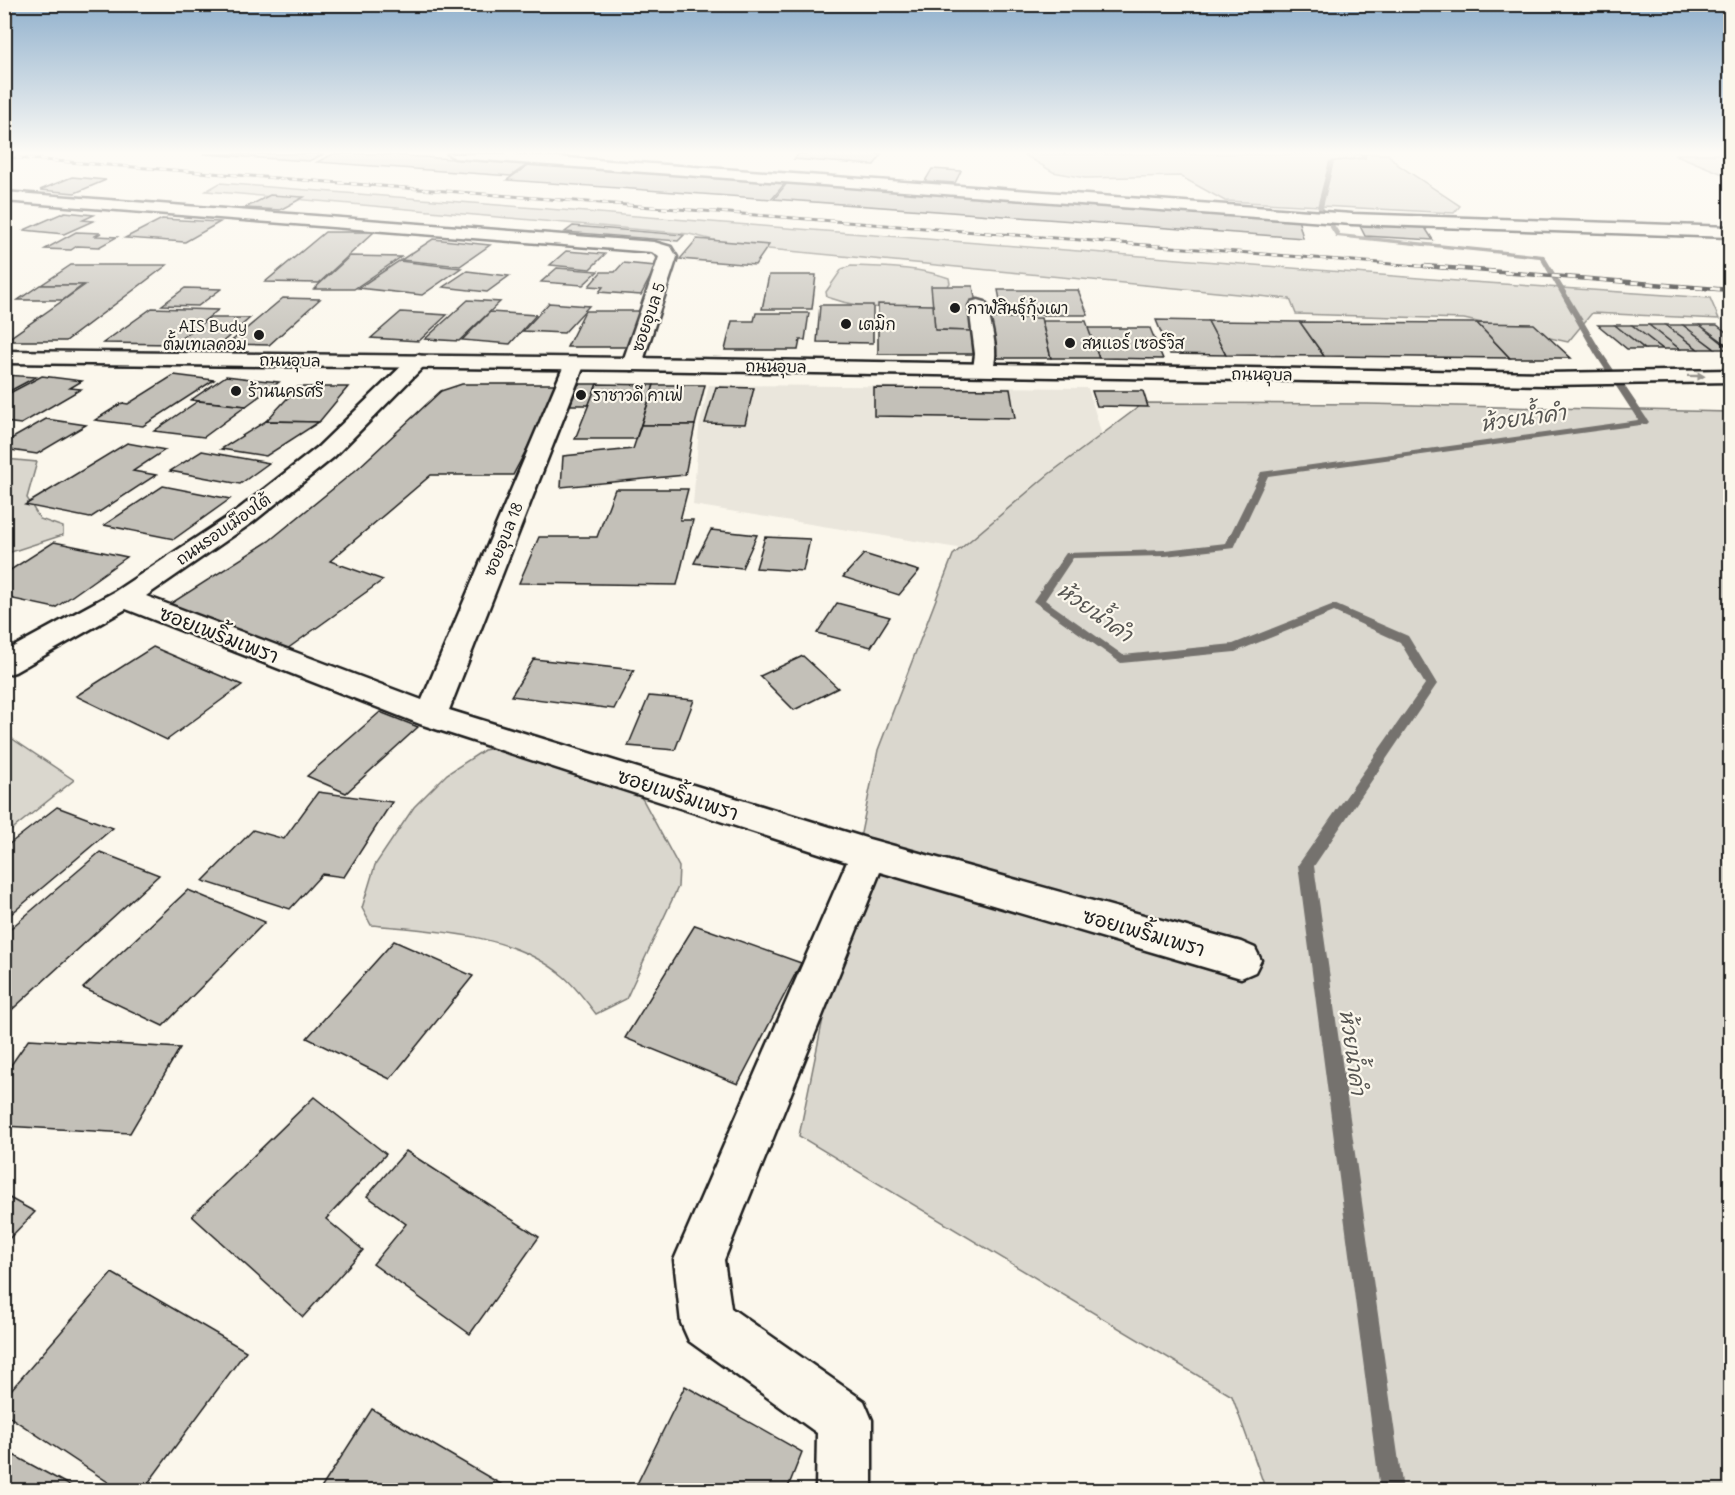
<svg xmlns="http://www.w3.org/2000/svg" width="1735" height="1495" viewBox="0 0 1735 1495" font-family="Delius,'Playpen Sans Thai',sans-serif">
  <style>
    .built { fill: #eae6dc }
    .green { fill: #dad7ce; stroke: #7b7a75; stroke-width: 1.5 }
    .lines { fill: none; stroke-linecap: round; stroke-linejoin: round }
    .stream { fill: #74726e; fill-rule: evenodd }
    .building { fill: #c3c0b8; stroke: #1c1c1c; stroke-width: 1.5 }
    .minor-casing { stroke: #1c1c1c; stroke-width: 5 }
    .major-casing { stroke: #1c1c1c; stroke-width: 5 }
    .minor { fill: #fbf7ec; fill-rule: evenodd }
    .major { fill: #fbf7ec; fill-rule: evenodd }
    .rail-far1-casing { stroke: #1c1c1c; stroke-width: 3 }
    .rail-casing { stroke: #1c1c1c; stroke-width: 4.5 }
    .rail-far1 { stroke: #fbf7ec; stroke-width: 2; stroke-dasharray: 6; stroke-linecap: butt }
    .rail { stroke: #fbf7ec; stroke-width: 3; stroke-dasharray: 8; stroke-linecap: butt }
    .oneway { fill: #97948e }
    .poi-dot { fill: #1c1c1c; stroke: #fbf7ec; stroke-width: 2 }
    .labels { text-anchor: middle; dominant-baseline: central; stroke-width: 4.5; stroke-linejoin: round; paint-order: stroke }
    .far-poi-label { font-size: 16px; fill: #1c1c1c; stroke: #fbf7ec; text-anchor: start }
    .far-street-label { font-size: 16px; fill: #1c1c1c; stroke: #fbf7ec }
    .street-label { font-size: 20px; fill: #1c1c1c; stroke: #fbf7ec }
    .water-label { font-size: 21px; font-style: italic; fill: #575653; stroke: #fbf7ec }
  </style>
  <rect width="100%" height="100%" fill="#fbf7ec"/>
  <filter id="ink" filterUnits="userSpaceOnUse"><feTurbulence type="fractalNoise" baseFrequency=".0167" numOctaves="2"/><feDisplacementMap in="SourceGraphic" scale="12" xChannelSelector="R" yChannelSelector="G"/><feConvolveMatrix kernelMatrix="1 2 1 2 8 2 1 2 1" color-interpolation-filters="sRGB"/></filter>
  <g filter="url(#ink)">
    <path class="built" d="M709 385 1088 388 1109 459 1019 558 693 505 699 427Z"/>
    <g class="green">
      <path d="M1023 154H1388L1397 164 1460 206 1454 213 1225 201 1180 176 1085 178 1053 172Z"/>
      <path d="M1674 154H1730V177Z"/>
      <path d="M220 183 1457 281 1710 298 1719 319 1592 313 1568 342 1464 319 1296 314 1290 299 738 246 689 234 206 191Z"/>
      <path d="M851 266C883 267 919 267 949 278L950 283 933 305C899 310 860 309 827 297L826 292 842 269Z"/>
      <path d="M1144 403 1368 404 1730 412V1490H1266L1232 1396 799 1136 878 750 953 555 1049 474Z"/>
      <path d="M5 459 37 462 27 498 40 519 63 527V535L5 554Z"/>
      <path d="M5 734 74 780 5 835Z"/>
      <path d="M530 742 620 773 643 800 679 867 678 887 626 999 596 1014C586 1001 575 986 563 976 512 933 435 931 371 925L362 908 375 865 414 807 447 774 484 750Z"/>
    </g>
    <g class="lines">
      <path class="stream" d="M1360 154H1366V159L1334 162 1323 207 1340 234 1544 255 1603 354 1649 422 1647 424 1268 476 1234 548 1165 556 1073 558 1045 600 1123 655 1233 644 1334 604 1408 636 1437 684 1314 866 1403 1490H1380L1298 865 1425 684 1400 642 1334 612 1235 652 1121 663 1033 601 1066 553 1165 550 1226 543 1261 472 1638 420 1595 354 1540 258 1336 237 1317 207 1329 161 1361 157Z"/>
    </g>
    <g class="building">
      <path d="M203 154H324L309 161Z"/>
      <path d="M333 154H377L528 164 511 176 317 162Z"/>
      <path d="M799 154H882L874 165 794 159Z"/>
      <path d="M530 164 786 182 772 199 507 180Z"/>
      <path d="M932 169 961 171 955 183 925 181Z"/>
      <path d="M72 177 106 180 75 193 40 190Z"/>
      <path d="M787 183 1298 219 1303 238 774 199Z"/>
      <path d="M270 195 304 197 280 210 245 208Z"/>
      <path d="M65 212 94 215 83 220 93 221 64 234 24 230Z"/>
      <path d="M162 219 220 222 185 242 125 238Z"/>
      <path d="M1358 222 1424 226 1433 240 1365 236Z"/>
      <path d="M573 226 684 235 678 241 565 232Z"/>
      <path d="M76 232 101 233 95 236 117 237 99 247 77 246 71 250 45 249Z"/>
      <path d="M325 232H374L319 283 265 282Z"/>
      <path d="M433 239 490 245 460 266 401 260Z"/>
      <path d="M697 239 769 245 755 265 680 259Z"/>
      <path d="M566 251 605 254 590 269 550 265Z"/>
      <path d="M350 256 401 257 354 289H314Z"/>
      <path d="M399 261 461 268 422 295 358 288Z"/>
      <path d="M623 263 656 266 641 295 599 292 603 287 589 286 601 272H615Z"/>
      <path d="M71 265H167L66 341H5L85 285H41Z"/>
      <path d="M557 268 598 271 583 285 541 282Z"/>
      <path d="M467 271 509 276 487 292 443 287Z"/>
      <path d="M769 275H816L812 309H762Z"/>
      <path d="M40 285H83L63 300H18Z"/>
      <path d="M931 286H973L984 350H974L971 331 935 330Z"/>
      <path d="M185 288 221 289 198 306 162 305Z"/>
      <path d="M998 290H1078L1088 315H1003Z"/>
      <path d="M283 298 320 299 269 345 228 344Z"/>
      <path d="M468 300 500 302 459 341 425 339Z"/>
      <path d="M549 303 589 306 564 333 523 331Z"/>
      <path d="M878 304 933 305 935 330 971 331 974 354H878Z"/>
      <path d="M820 305H873V343L817 342Z"/>
      <path d="M152 308 218 310 174 344 103 343Z"/>
      <path d="M585 311H642L627 347H567Z"/>
      <path d="M401 312 447 315 419 341 371 338Z"/>
      <path d="M490 312 536 315 510 344 462 340Z"/>
      <path d="M756 313H809L805 340H800L798 350H725L732 321H754Z"/>
      <path d="M209 318H250L219 345 174 344Z"/>
      <path d="M990 318H1041L1051 358H997Z"/>
      <path d="M1156 320 1208 321 1226 355 1170 354Z"/>
      <path d="M1042 321H1086L1099 358H1051Z"/>
      <path d="M1208 321 1300 322 1324 356 1226 355Z"/>
      <path d="M1300 322 1477 323 1510 358 1324 356Z"/>
      <path d="M1477 323 1534 324 1571 358H1510Z"/>
      <path d="M1598 325H1615L1645 349H1627Z"/>
      <path d="M1615 325H1632L1663 349H1645Z"/>
      <path d="M1632 325H1649L1680 349H1663Z"/>
      <path d="M1649 325H1666L1698 349H1680Z"/>
      <path d="M1666 325H1683L1715 349H1698Z"/>
      <path d="M1683 325H1700L1730 349H1715Z"/>
      <path d="M1700 325H1717L1730 335V347Z"/>
      <path d="M1088 328H1150L1163 359 1099 358Z"/>
      <path d="M4 375 36 377 4 394Z"/>
      <path d="M174 375 214 380 143 426 95 420 122 403 128 404Z"/>
      <path d="M42 376 82 381 70 388 81 389 21 424 4 422V396Z"/>
      <path d="M226 376 259 380 279 382 246 406 191 400Z"/>
      <path d="M462 384H561L513 475H431L330 561 383 580 287 649 170 604 269 541 356 470 441 391Z"/>
      <path d="M573 384H597L589 405H564Z"/>
      <path d="M597 384 654 385 636 439H575Z"/>
      <path d="M654 385H705L695 425H641Z"/>
      <path d="M298 387H348L319 422 266 421Z"/>
      <path d="M716 387 754 388 745 424 705 423Z"/>
      <path d="M874 388 1010 389 1015 418 874 416Z"/>
      <path d="M1092 391H1143L1148 407 1097 406Z"/>
      <path d="M198 401 246 406 204 437 154 431Z"/>
      <path d="M46 419 86 425 37 454 4 449V443Z"/>
      <path d="M266 421 319 422 266 456 221 449Z"/>
      <path d="M641 425H695L685 475 561 487 563 456 633 449Z"/>
      <path d="M127 443 165 450 133 471 156 475 90 518 25 505Z"/>
      <path d="M202 451 269 463 240 484 170 471Z"/>
      <path d="M163 486 230 499 174 539 104 525Z"/>
      <path d="M615 489H688L680 520H693L677 585 519 583 539 537H597Z"/>
      <path d="M711 530 757 535 742 568 694 563Z"/>
      <path d="M765 537 810 539 803 571 756 568Z"/>
      <path d="M54 542 127 557 55 608 4 597V570L9 571Z"/>
      <path d="M864 554 919 571 899 595 843 577Z"/>
      <path d="M837 603 890 617 871 647 817 633Z"/>
      <path d="M153 647 242 685 167 740 76 696Z"/>
      <path d="M803 656 838 688 794 710 760 676Z"/>
      <path d="M534 659 634 670 614 709 511 696Z"/>
      <path d="M649 696 694 700 675 750 628 746Z"/>
      <path d="M380 712 418 727 346 793 307 776Z"/>
      <path d="M318 792 392 802 344 877 322 874 290 909 203 881 253 830 284 839Z"/>
      <path d="M57 807 113 828 4 920V848Z"/>
      <path d="M100 852 159 875 4 1017V934Z"/>
      <path d="M188 890 265 922 163 1026 83 988Z"/>
      <path d="M695 925 801 963 738 1084 625 1038Z"/>
      <path d="M394 941 473 976 390 1079 307 1038Z"/>
      <path d="M29 1039 180 1048 130 1133 4 1126V1075Z"/>
      <path d="M314 1097 386 1154 326 1219 363 1250 303 1317 192 1216Z"/>
      <path d="M406 1151 539 1237 470 1334 373 1264 406 1224 367 1196Z"/>
      <path d="M4 1195 35 1212 4 1244Z"/>
      <path d="M112 1273 246 1351 143 1490H120L4 1413V1398Z"/>
      <path d="M685 1386 802 1452 787 1490H634Z"/>
      <path d="M372 1409 511 1490H320Z"/>
      <path d="M4 1450 78 1490H4Z"/>
    </g>
    <g class="lines">
      <g class="minor-casing">
        <g id="minor">
          <path d="M448 154H512L1352 214 1730 227V237L1352 224 455 158Z"/>
          <path d="M4 192 654 242 671 247 677 257 642 364 639 368 632 370 625 368 622 364 659 257 652 252 4 201Z"/>
          <path d="M978 300 985 302 987 306C990 325 1002 357 990 373L983 375 976 373 973 369 975 354 969 306 971 302Z"/>
          <path d="M418 355 425 357 428 361 425 365 334 457 253 522 146 596 422 700 565 363 568 359H582L585 363 449 710 869 839 1241 942 1255 948 1261 960 1255 972 1241 978 880 872 724 1260 731 1308 864 1401 872 1420V1490H816L817 1433 689 1341 681 1323 674 1260 847 862 420 724 126 609 15 672 4 675V652L114 592 235 512 318 447 411 357Z"/>
        </g>
      </g>
      <g class="major-casing">
        <path id="major" d="M4 351 632 358 1548 373 1730 370V382L1548 385 632 370 4 363Z"/>
      </g>
      <use href="#minor" class="minor"/>
      <use href="#major" class="major"/>
      <g class="rail-far1-casing">
        <path id="rail-far1" d="M4 157 1443 268"/>
      </g>
      <g class="rail-casing">
        <path id="rail" d="M1424 266 1730 290"/>
      </g>
      <use href="#rail-far1" class="rail-far1"/>
      <use href="#rail" class="rail"/>
    </g>
    <defs><path id="oneway-solid" d="M-6-.8H1V-3.2L6.5 0L1 3.2V.8H-6Z" transform="scale(1.5)"/></defs>
    <use class="oneway" href="#oneway-solid" transform="translate(1696 376) rotate(1)"/>
  </g>
  <linearGradient id="sky" x2="0" y2="1"><stop stop-color="#91b1cd"/><stop offset="0.42" stop-color="#fdfbf6"/><stop offset="1" stop-color="#fdfbf6" stop-opacity="0"/></linearGradient>
  <rect width="1735" height="363" fill="url(#sky)"/>
  <g class="poi-dot">
    <circle cx="955" cy="308" r="6"/>
    <circle cx="846" cy="324" r="6"/>
    <circle cx="259" cy="335" r="6"/>
    <circle cx="1070" cy="343" r="6"/>
    <circle cx="236" cy="391" r="6"/>
    <circle cx="581" cy="395" r="6"/>
  </g>
  <g class="labels">
    <g class="far-poi-label">
      <text x="967" y="308">กาฬสินธุ์กุ้งเผา</text>
      <text x="858" y="324">เตมิก</text>
      <text x="247" y="326" text-anchor="end">AIS Budy<tspan x="247" dy="18">ตั้มเทเลคอม</tspan></text>
      <text x="1082" y="343">สหแอร์ เซอร์วิส</text>
      <text x="248" y="391">ร้านนครศรี</text>
      <text x="593" y="395">ราชาวดี คาเฟ่</text>
    </g>
    <g class="far-street-label">
      <text transform="translate(648 317) rotate(-71)">ซอยอุบล 5</text>
      <text transform="translate(290 360) rotate(1)">ถนนอุบล</text>
      <text transform="translate(776 366) rotate(1)">ถนนอุบล</text>
      <text transform="translate(1262 374) rotate(1)">ถนนอุบล</text>
      <text transform="translate(223 529) rotate(-35)">ถนนรอบเมืองใต้</text>
      <text transform="translate(503 539) rotate(-68)">ซอยอุบล 18</text>
    </g>
    <g class="street-label">
      <text transform="translate(219 634) rotate(21)">ซอยเพริ้มเพรา</text>
      <text transform="translate(678 794) rotate(18)">ซอยเพริ้มเพรา</text>
      <text transform="translate(1144 932) rotate(16)">ซอยเพริ้มเพรา</text>
    </g>
    <g class="water-label">
      <text transform="translate(1523 418) rotate(-8)">ห้วยน้ำคำ</text>
      <text transform="translate(1095 612) rotate(35)">ห้วยน้ำคำ</text>
      <text transform="translate(1353 1052) rotate(82)">ห้วยน้ำคำ</text>
    </g>
  </g>
  <rect width="1735" height="1495" fill="none" stroke="#fbf7ec" stroke-width="24"/>
  <rect x="12" y="12" width="1711" height="1471" fill="none" stroke="#1c1c1c" stroke-width="2" filter="url(#ink)"/>
</svg>
